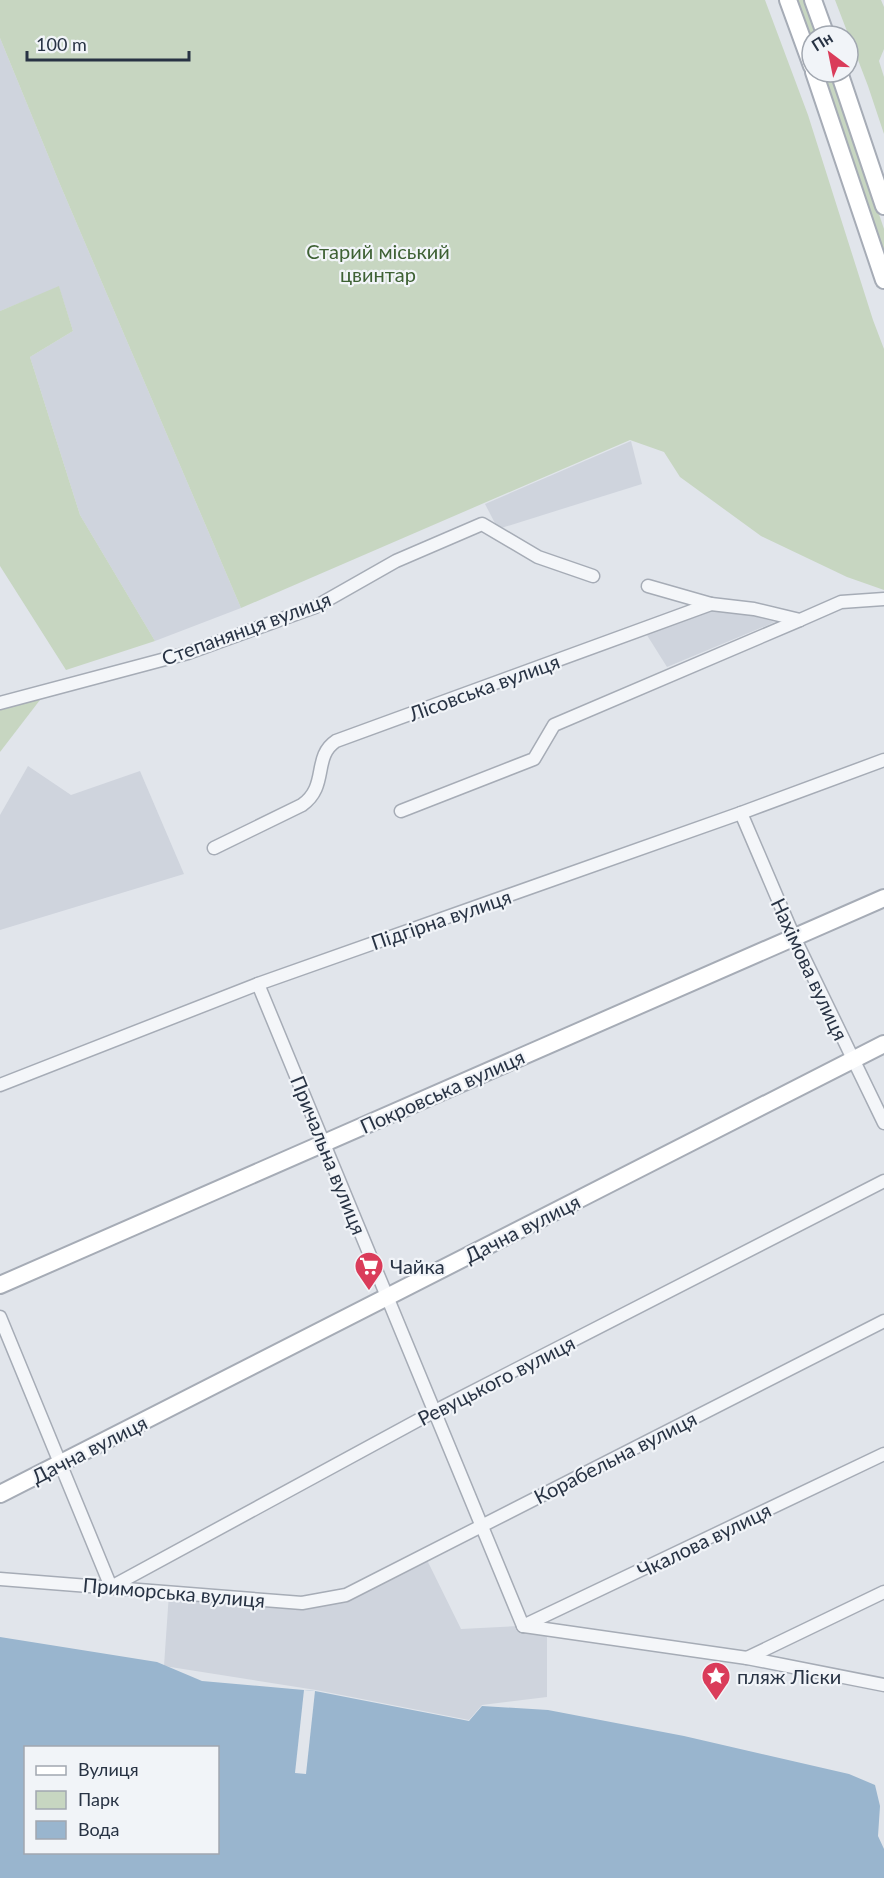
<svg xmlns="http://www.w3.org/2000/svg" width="884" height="1878" viewBox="0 0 884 1878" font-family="Lato,sans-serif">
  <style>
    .built { fill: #cfd4dd }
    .green { fill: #c7d6c1 }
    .water { fill: #99b5ce; fill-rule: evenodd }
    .pier { fill: #e1e5eb }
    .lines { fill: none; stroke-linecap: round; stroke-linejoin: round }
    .street-casing { stroke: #a6acb6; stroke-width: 15 }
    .secondary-casing { stroke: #a6acb6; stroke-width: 20 }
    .street { stroke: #f4f6f9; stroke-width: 12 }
    .secondary { stroke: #fff; stroke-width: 16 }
    .labels { text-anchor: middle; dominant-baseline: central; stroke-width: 4.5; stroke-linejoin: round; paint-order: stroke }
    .park-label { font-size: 20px; fill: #3e6134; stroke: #f1f4f8 }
    .street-label { font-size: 20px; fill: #283344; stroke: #f1f4f8 }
    .poi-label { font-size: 20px; fill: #283344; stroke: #f1f4f8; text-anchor: start }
  </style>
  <rect width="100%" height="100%" fill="#e1e5eb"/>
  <g class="built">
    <path d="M0 38 59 182 241 608 155 641 80 515 30 357 73 331 59 287 0 311Z"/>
    <path d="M631 441 642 484 498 529 485 504Z"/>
    <path d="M711 604 775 622 667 667 645 632Z"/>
    <path d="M28 766 71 795 140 771 184 874 0 930V815Z"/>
    <path d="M427 1560 461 1629 518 1626 547 1631V1697L482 1705 469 1720 316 1690 164 1666 169 1593 303 1607Z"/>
  </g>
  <g class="green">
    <path d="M0 0H765L808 115 873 320 884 349V590L847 577 761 536 680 477 664 452 630 440 241 608 59 182 0 38Z"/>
    <path d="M797 0H804L818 36H812V42Z"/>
    <path d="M835 0H881L884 7V49L879 61 884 77V134L868 86Z"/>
    <path d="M823 72H831L884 229V253Z"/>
    <path d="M59 286 73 331 30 357 80 515 155 641 66 670 0 566V311Z"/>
    <path d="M43 696 0 752V708Z"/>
  </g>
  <path class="water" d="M0 1637 157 1662 202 1681 315 1691 469 1721 482 1706 548 1710 684 1736 849 1774 875 1785 880 1806 878 1836 884 1849V1878H0ZM26 1748H218V1852H26Z"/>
  <path class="pier" d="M304 1690 315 1691 306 1774 295 1773Z"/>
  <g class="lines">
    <g class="street-casing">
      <g id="street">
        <path d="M648 586 711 604"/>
        <path d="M0 703 188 653 315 607 396 561 482 524 538 557 593 576"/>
        <path d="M401 811 534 759 554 725 800 620"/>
        <path d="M741 813 794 937 884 1123"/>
        <path d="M214 848 302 805C329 786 312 757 336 741L711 604 754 609 800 620 841 602 884 599"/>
        <path d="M258 984 523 1626"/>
        <path d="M0 1085 258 984 741 813 884 760"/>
        <path d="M0 1317 111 1587 435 1411 884 1181"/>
        <path d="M0 1579 302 1603 346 1595 884 1321"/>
        <path d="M523 1626 884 1454"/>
        <path d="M524 1626 747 1658 884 1685"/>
        <path d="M747 1658 884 1592"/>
      </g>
    </g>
    <g class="secondary-casing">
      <g id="secondary">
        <path d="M788 0 812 66"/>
        <path d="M813 0 826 36"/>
        <path d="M814 72 884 280"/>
        <path d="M839 72 884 206"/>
        <path d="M0 1285 884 898"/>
        <path d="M0 1494 884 1044"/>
      </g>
    </g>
    <use href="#street" class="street"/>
    <use href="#secondary" class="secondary"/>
  </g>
  <defs>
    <g id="supermarket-pin" transform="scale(1.5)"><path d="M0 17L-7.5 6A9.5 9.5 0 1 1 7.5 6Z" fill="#da3c5a" stroke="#f1f4f8"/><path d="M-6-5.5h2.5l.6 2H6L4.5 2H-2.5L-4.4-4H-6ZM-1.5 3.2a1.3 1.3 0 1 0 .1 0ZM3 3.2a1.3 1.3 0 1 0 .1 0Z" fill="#fff"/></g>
    <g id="sight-pin" transform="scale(1.5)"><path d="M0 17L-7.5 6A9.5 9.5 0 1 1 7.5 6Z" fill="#da3c5a" stroke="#f1f4f8"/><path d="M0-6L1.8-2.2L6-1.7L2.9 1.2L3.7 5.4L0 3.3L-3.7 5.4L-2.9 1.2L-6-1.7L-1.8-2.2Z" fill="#fff"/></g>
  </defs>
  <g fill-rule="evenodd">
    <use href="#supermarket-pin" x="369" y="1266"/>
    <use href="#sight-pin" x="716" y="1676"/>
  </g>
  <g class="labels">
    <g class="park-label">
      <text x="378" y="251">Старий міський<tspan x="378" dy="23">цвинтар</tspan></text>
    </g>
    <g class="street-label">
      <text transform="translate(246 628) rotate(-20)">Степанянця вулиця</text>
      <text transform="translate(484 687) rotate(-20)">Лісовська вулиця</text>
      <text transform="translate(441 919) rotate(-19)">Підгірна вулиця</text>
      <text transform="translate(810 969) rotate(65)">Нахімова вулиця</text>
      <text transform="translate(442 1091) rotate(-24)">Покровська вулиця</text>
      <text transform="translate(329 1155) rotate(68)">Причальна вулиця</text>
      <text transform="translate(522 1228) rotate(-27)">Дачна вулиця</text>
      <text transform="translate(496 1380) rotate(-27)">Ревуцького вулиця</text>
      <text transform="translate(89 1449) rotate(-27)">Дачна вулиця</text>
      <text transform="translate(615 1457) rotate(-27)">Корабельна вулиця</text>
      <text transform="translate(704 1540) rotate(-26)">Чкалова вулиця</text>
      <text transform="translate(174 1592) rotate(5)">Приморська вулиця</text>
    </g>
    <g class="poi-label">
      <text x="390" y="1266">Чайка</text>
      <text x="737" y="1676">пляж Ліски</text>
    </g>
  </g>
  <rect x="24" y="1746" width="195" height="108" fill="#f1f4f8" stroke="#a1a7b0" stroke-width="1.5"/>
  <rect x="36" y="1766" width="30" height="9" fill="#ffffff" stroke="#a1a7b0" stroke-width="1.5"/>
  <text x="78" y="1776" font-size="18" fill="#283344">Вулиця</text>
  <rect x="36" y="1791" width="30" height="18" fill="#c7d6c1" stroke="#a1a7b0" stroke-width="1.5"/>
  <text x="78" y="1806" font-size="18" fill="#283344">Парк</text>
  <rect x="36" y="1821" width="30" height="18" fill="#99b5ce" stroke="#a1a7b0" stroke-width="1.5"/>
  <text x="78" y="1836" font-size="18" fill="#283344">Вода</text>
  <g transform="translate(830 54) rotate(328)"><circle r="28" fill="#f1f4f8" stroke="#a1a7b0" stroke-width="1.5"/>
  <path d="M0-4.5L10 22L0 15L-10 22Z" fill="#da3c5a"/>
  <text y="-9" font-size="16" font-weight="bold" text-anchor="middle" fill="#283344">Пн</text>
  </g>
  <path d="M27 51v9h162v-9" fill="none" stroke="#283344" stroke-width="3"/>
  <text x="36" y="51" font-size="18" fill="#283344" stroke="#f1f4f8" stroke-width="4.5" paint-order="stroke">100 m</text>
</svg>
